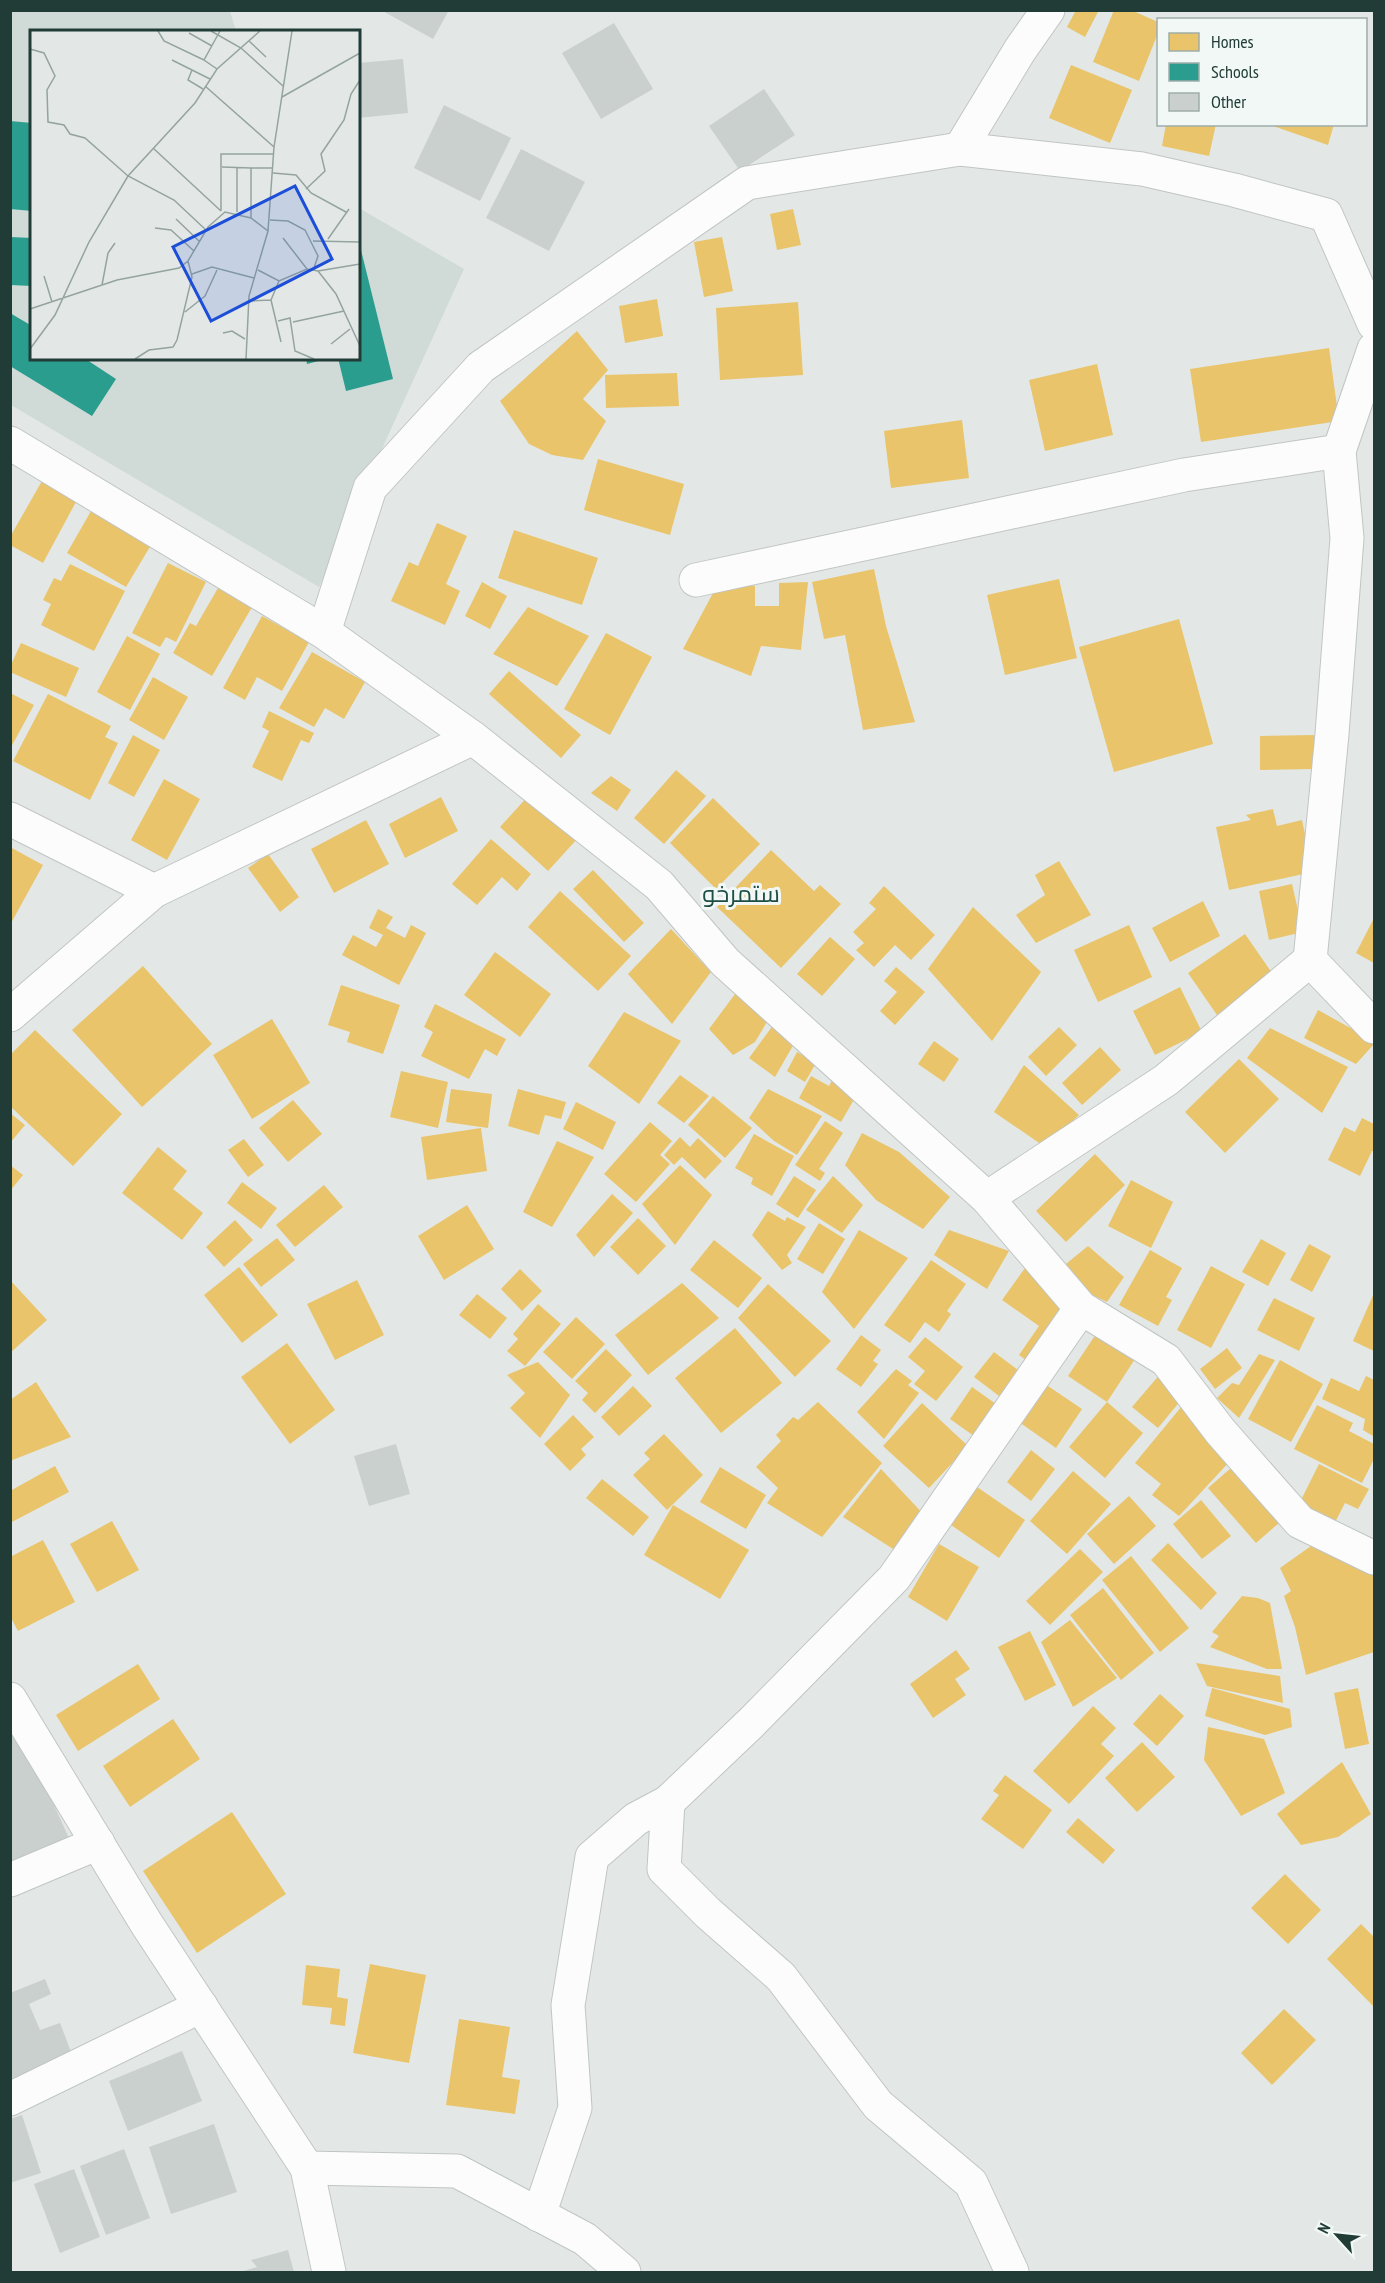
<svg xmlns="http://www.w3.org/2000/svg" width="1385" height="2283" viewBox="0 0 1385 2283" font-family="'PT Sans Narrow',Cairo,sans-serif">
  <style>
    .built { fill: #d0dad6 }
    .homes { fill: #e9c46a }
    .schools { fill: #2a9d8f }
    .building { fill: #cad0ce }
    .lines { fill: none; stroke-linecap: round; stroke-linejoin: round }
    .minor-casing { stroke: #c0c5c3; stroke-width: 35 }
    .minor { stroke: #fbfcfb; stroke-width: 33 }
    .labels { text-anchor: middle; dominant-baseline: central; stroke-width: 6; stroke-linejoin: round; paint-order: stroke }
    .quarter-label { font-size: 24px; fill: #1d4e45; stroke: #f1f8f5 }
    .inset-road { fill: none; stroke: #95a3a0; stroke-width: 1.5 }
    .view { fill: #1d4ed8; fill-opacity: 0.15; stroke: #1d4ed8; stroke-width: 3 }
    .inset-edge { fill: none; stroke: #213c36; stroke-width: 3 }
  </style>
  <rect width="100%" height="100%" fill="#e3e8e6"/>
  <path class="built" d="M11 11H230L236 31 32 32V358H358L359 208 464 269 319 587 11 405Z"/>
  <g class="homes">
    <path d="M1076 10H1099L1085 37 1067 27Z"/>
    <path d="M1114 10H1131L1158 22V33L1139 81 1093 62Z"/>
    <path d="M1071 65 1132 90 1110 143 1049 118Z"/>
    <path d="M1166 124H1216L1209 156 1162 146Z"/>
    <path d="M1274 124H1334L1328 145 1273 126Z"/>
    <path d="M793 209 801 245 777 250 770 214Z"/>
    <path d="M722 237 733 291 704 297 694 242Z"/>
    <path d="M657 299 663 336 625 343 619 306Z"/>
    <path d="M798 302 803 375 720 380 716 308Z"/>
    <path d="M577 331 608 370 583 399 606 421 583 460 552 455 529 444 500 401Z"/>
    <path d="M1329 348 1339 421 1201 442 1190 369Z"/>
    <path d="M1097 364 1113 435 1045 451 1029 380Z"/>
    <path d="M677 373 679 406 606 408 605 375Z"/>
    <path d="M962 420 969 478 891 488 884 431Z"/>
    <path d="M598 459 684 484 670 535 584 510Z"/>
    <path d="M42 481 77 500 43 563 10 545V537Z"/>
    <path d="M91 511 151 545 126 587 67 553Z"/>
    <path d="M437 523 467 536 446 584 460 591 445 625 391 601 409 562 418 566Z"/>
    <path d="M514 530 598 558 582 605 498 578Z"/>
    <path d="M168 563 206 582 176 642 166 637 160 647 132 633Z"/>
    <path d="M70 564 125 591 94 651 41 625 51 604 43 600 54 578 61 581Z"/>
    <path d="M874 569 886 626 915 722 863 730 845 635 824 639 812 582Z"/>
    <path d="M1059 579 1077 658 1005 675 987 595Z"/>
    <path d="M720 580 755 586V606H779V583L808 582 801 650 761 646 751 676 683 649Z"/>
    <path d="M482 582 507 596 490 629 465 616Z"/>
    <path d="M218 588 252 607 212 676 173 653 190 623 196 626Z"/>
    <path d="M528 607 589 636 557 686 493 654Z"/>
    <path d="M262 616 309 642 282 691 257 677 245 700 223 688Z"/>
    <path d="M1179 619 1213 744 1114 772 1079 647Z"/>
    <path d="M606 633 652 657 610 735 564 709Z"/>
    <path d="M127 636 160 654 130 710 97 692Z"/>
    <path d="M21 643 79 668 66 697 10 672V667Z"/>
    <path d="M312 652 365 682 344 719 325 708 314 727 279 708Z"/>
    <path d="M509 671 581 735 561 758 489 694Z"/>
    <path d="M153 677 188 697 164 740 129 720Z"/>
    <path d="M10 693 34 705 10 749Z"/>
    <path d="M48 694 111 726 105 737 118 743 90 800 13 761Z"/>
    <path d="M269 711 314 733 309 743 301 740 282 781 252 767 269 731 262 727Z"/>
    <path d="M133 735 160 750 134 797 108 783Z"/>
    <path d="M1314 735V769L1260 770V736Z"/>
    <path d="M676 770 706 796 664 844 634 818Z"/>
    <path d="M611 776 631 790 617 811 591 793Z"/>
    <path d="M164 779 200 799 167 860 131 840Z"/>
    <path d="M530 794 578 838 548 871 500 827Z"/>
    <path d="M441 797 458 831 405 858 389 824Z"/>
    <path d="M713 798 760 844 716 889 670 843Z"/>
    <path d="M1273 809 1277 826 1302 820 1313 872 1229 890 1216 827 1251 820 1246 815Z"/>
    <path d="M366 820 389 864 334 893 311 849Z"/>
    <path d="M491 839 531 874 517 891 502 877 477 905 452 884Z"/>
    <path d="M10 847 43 865 10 925Z"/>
    <path d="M771 850 814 891 820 885 841 904 781 968 717 907Z"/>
    <path d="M268 854 299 897 280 912 248 868Z"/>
    <path d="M1059 861 1091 915 1036 943 1016 915 1045 895 1035 875Z"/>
    <path d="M593 870 644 923 624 942 573 889Z"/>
    <path d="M1292 884 1303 932 1269 940 1259 891Z"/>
    <path d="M884 886 935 935 911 960 895 945 874 967 856 950 864 943 853 932 876 909 869 903Z"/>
    <path d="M560 891 631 956 598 991 528 927Z"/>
    <path d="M1203 901 1220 936 1170 962 1152 928Z"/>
    <path d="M973 907 1041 972 992 1041 928 969Z"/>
    <path d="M378 909 393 917 386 928 405 938 411 925 426 933 399 985 342 955 353 935 376 947 383 935 369 928Z"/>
    <path d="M1374 918V963L1356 953Z"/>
    <path d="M1129 925 1152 977 1098 1002 1074 950Z"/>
    <path d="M671 929 711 972 672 1024 628 974Z"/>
    <path d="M1245 934 1274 976 1217 1015 1188 973Z"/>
    <path d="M830 937 855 959 822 996 797 974Z"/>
    <path d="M495 952 551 994 520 1037 464 995Z"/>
    <path d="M143 966 212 1044 142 1107 72 1030Z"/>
    <path d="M896 967 925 992 895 1025 880 1011 897 992 884 981Z"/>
    <path d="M341 985 400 1005 383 1054 347 1042 350 1032 328 1025Z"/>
    <path d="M1180 987 1202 1032 1155 1055 1133 1011Z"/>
    <path d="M738 990 770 1017 755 1042 733 1055 709 1029Z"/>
    <path d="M435 1004 506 1039 497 1056 485 1049 469 1079 421 1056 433 1032 424 1027Z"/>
    <path d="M1318 1010 1374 1041V1044L1356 1064 1304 1038Z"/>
    <path d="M624 1012 681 1041 639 1104 588 1066Z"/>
    <path d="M272 1019 310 1083 252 1119 213 1055Z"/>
    <path d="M774 1024 795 1042 775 1077 749 1058Z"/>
    <path d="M1059 1027 1077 1045 1046 1076 1028 1057Z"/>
    <path d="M1270 1028 1348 1067 1322 1113 1247 1058Z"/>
    <path d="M35 1030 122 1114 73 1166 10 1106V1055Z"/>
    <path d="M934 1041 959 1059 944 1082 918 1064Z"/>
    <path d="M1100 1047 1121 1070 1082 1105 1062 1083Z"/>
    <path d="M797 1052 816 1063 805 1082 787 1071Z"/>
    <path d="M1239 1059 1279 1099 1225 1153 1185 1112Z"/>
    <path d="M1024 1065 1079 1115 1045 1147 994 1112Z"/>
    <path d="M401 1071 448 1082 438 1128 390 1117Z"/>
    <path d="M680 1075 709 1096 684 1123 657 1103Z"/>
    <path d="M835 1075 860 1089 841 1122 799 1098 811 1076 829 1086Z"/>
    <path d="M451 1089 492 1094 488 1128 446 1122Z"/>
    <path d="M518 1089 566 1102 561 1119 545 1115 539 1135 508 1126Z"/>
    <path d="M768 1089 822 1116 797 1155 774 1141 749 1118Z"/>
    <path d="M713 1096 752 1128 725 1158 688 1125Z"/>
    <path d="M293 1100 322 1134 288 1162 259 1128Z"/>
    <path d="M576 1102 616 1122 603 1150 563 1129Z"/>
    <path d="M10 1113 25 1125 10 1143Z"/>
    <path d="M1362 1118 1374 1124V1151H1372L1360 1176 1328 1160 1344 1127 1355 1132Z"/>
    <path d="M825 1121 843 1133 819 1169 825 1173 820 1181 795 1165Z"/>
    <path d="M650 1122 672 1141 660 1155 670 1164 636 1202 604 1174Z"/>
    <path d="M481 1128 487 1171 427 1180 421 1137Z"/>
    <path d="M862 1133 899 1152 950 1197 923 1229 876 1200 845 1165Z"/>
    <path d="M754 1134 794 1156 772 1196 751 1184 753 1178 735 1168Z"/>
    <path d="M680 1137 690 1147 698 1138 722 1161 705 1179 682 1157 674 1165 664 1155Z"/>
    <path d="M244 1139 264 1165 248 1177 228 1150Z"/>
    <path d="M557 1141 594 1157 552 1227 523 1212Z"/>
    <path d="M158 1147 187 1171 173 1189 203 1213 182 1240 122 1193Z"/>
    <path d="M1095 1154 1125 1185 1066 1242 1036 1211Z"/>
    <path d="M10 1165 23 1175 10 1191Z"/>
    <path d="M680 1165 712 1195 675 1245 642 1204Z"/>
    <path d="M794 1176 816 1190 798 1218 776 1204Z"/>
    <path d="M833 1176 863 1205 842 1233 806 1210Z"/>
    <path d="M1131 1180 1173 1202 1151 1248 1108 1226Z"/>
    <path d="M242 1182 277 1208 261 1229 227 1203Z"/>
    <path d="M324 1185 343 1207 295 1247 276 1225Z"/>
    <path d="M612 1194 633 1213 594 1257 576 1235Z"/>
    <path d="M467 1205 494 1249 444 1280 418 1236Z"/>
    <path d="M768 1211 785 1221 787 1217 806 1227 787 1255 792 1263 782 1270 752 1235Z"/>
    <path d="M638 1218 666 1246 638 1275 610 1247Z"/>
    <path d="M235 1220 253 1240 224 1267 206 1247Z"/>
    <path d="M819 1223 845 1239 823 1274 797 1259Z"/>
    <path d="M859 1230 908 1258 854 1329 822 1292Z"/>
    <path d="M949 1230 1009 1251 987 1289 934 1255Z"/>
    <path d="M277 1238 295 1260 261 1287 243 1264Z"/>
    <path d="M1261 1239 1286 1253 1268 1286 1242 1272Z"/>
    <path d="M714 1240 762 1278 738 1308 690 1270Z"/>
    <path d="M1309 1244 1331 1256 1312 1292 1290 1280Z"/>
    <path d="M1088 1246 1124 1277 1107 1302 1078 1288 1061 1268Z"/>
    <path d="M1150 1250 1182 1268 1166 1297 1172 1300 1158 1326 1119 1305Z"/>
    <path d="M931 1260 966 1284 947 1311 951 1314 939 1332 925 1322 910 1343 884 1325Z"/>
    <path d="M1211 1266 1245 1284 1211 1348 1177 1330Z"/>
    <path d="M239 1267 278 1315 242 1343 204 1295Z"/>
    <path d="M1025 1268 1077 1304 1034 1366 1019 1355 1039 1326 1002 1300Z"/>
    <path d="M520 1269 542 1291 522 1311 501 1289Z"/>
    <path d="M10 1280 47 1320 10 1353Z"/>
    <path d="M357 1280 384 1335 335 1360 307 1304Z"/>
    <path d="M682 1283 719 1318 648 1375 615 1335Z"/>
    <path d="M768 1284 831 1341 795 1377 738 1318Z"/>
    <path d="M1374 1293V1351L1353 1341Z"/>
    <path d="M477 1294 507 1318 490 1339 459 1315Z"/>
    <path d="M1274 1298 1315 1318 1299 1351 1257 1330Z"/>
    <path d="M538 1304 561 1324 525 1366 507 1351 518 1339 513 1334Z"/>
    <path d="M576 1317 605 1344 572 1379 543 1352Z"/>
    <path d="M735 1328 782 1383 721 1433 675 1378Z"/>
    <path d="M1096 1334 1135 1359 1107 1402 1068 1376Z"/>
    <path d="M861 1335 881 1350 873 1361 878 1364 861 1387 836 1369Z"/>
    <path d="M925 1337 963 1367 936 1401 914 1384 925 1371 908 1357Z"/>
    <path d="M287 1343 335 1410 290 1444 241 1377Z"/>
    <path d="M1227 1348 1242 1368 1215 1389 1200 1369Z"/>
    <path d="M606 1349 632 1375 595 1413 582 1400 588 1393 575 1381Z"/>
    <path d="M994 1352 1026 1376 1007 1402 974 1377Z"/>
    <path d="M1259 1354 1275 1360 1239 1418 1217 1398 1232 1383 1239 1385Z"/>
    <path d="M1280 1360 1323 1384 1291 1442 1248 1419Z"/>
    <path d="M538 1362 570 1395 540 1438 510 1408 525 1393 507 1375Z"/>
    <path d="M896 1369 912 1381 908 1385 919 1393 884 1439 857 1412Z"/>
    <path d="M1161 1373 1186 1394 1158 1428 1132 1407Z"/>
    <path d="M1366 1376 1374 1380 1373 1436 1363 1430 1365 1419 1322 1399 1331 1378 1359 1391Z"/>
    <path d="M36 1382 71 1437 10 1461V1400Z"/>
    <path d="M1045 1384 1082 1409 1056 1448 1019 1422Z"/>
    <path d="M633 1386 652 1406 619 1436 601 1417Z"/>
    <path d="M972 1387 1003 1409 981 1441 950 1419Z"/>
    <path d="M818 1402 882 1463 822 1537 767 1503 778 1488 756 1467 781 1441 776 1435 793 1417 798 1420Z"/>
    <path d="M1107 1402 1143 1433 1105 1478 1069 1447Z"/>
    <path d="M922 1403 968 1446 929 1488 883 1446Z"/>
    <path d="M1317 1405 1353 1423 1349 1431 1374 1444V1459L1362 1483 1294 1449Z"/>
    <path d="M1182 1406 1232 1459 1179 1516 1152 1495 1161 1484 1135 1463Z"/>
    <path d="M573 1415 594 1437 581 1449 586 1455 570 1471 544 1444Z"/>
    <path d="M664 1434 703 1475 667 1510 633 1475 650 1459 644 1453Z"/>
    <path d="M1031 1450 1055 1469 1031 1501 1007 1482Z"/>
    <path d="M1239 1461 1287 1516 1256 1543 1208 1488Z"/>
    <path d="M1319 1464 1369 1489 1358 1509 1345 1503 1331 1530 1295 1512Z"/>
    <path d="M55 1466 69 1492 10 1523V1491Z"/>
    <path d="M720 1467 766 1495 746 1529 700 1502Z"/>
    <path d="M881 1469 927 1518 901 1554 843 1517Z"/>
    <path d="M1073 1471 1111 1504 1067 1554 1030 1521Z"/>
    <path d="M602 1479 649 1517 633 1536 586 1498Z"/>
    <path d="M977 1487 1025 1520 999 1558 951 1525Z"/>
    <path d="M1129 1496 1156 1526 1114 1564 1087 1534Z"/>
    <path d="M1201 1500 1231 1536 1202 1559 1173 1524Z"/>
    <path d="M673 1505 749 1550 720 1599 644 1555Z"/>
    <path d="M112 1521 139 1570 97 1592 70 1544Z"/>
    <path d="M43 1540 75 1602 18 1631 10 1616V1557Z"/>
    <path d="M1168 1543 1217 1593 1201 1610 1151 1560Z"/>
    <path d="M939 1544 979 1567 947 1621 908 1597Z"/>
    <path d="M1311 1546 1373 1571 1374 1652 1306 1675 1295 1627 1284 1596 1291 1591 1280 1568Z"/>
    <path d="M1080 1549 1103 1572 1050 1625 1026 1601Z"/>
    <path d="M1131 1556 1189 1628 1160 1652 1102 1580Z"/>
    <path d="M1103 1588 1154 1653 1121 1680 1070 1615Z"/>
    <path d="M1242 1596 1258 1598 1270 1603 1282 1669H1267L1210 1647 1219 1636 1212 1632Z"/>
    <path d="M1070 1620 1117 1678 1073 1707 1041 1642Z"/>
    <path d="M1030 1631 1056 1685 1025 1701 998 1647Z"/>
    <path d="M956 1650 970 1669 955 1679 966 1695 933 1718 910 1684Z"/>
    <path d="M1196 1663 1280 1676 1283 1703 1207 1686Z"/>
    <path d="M138 1664 160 1699 78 1751 56 1715Z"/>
    <path d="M1212 1688 1290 1709 1292 1727 1265 1735 1205 1716Z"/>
    <path d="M1358 1688 1369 1744 1345 1749 1334 1693Z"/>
    <path d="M1160 1694 1184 1716 1157 1746 1133 1724Z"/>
    <path d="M1093 1706 1116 1728 1101 1744 1114 1756 1069 1804 1033 1771Z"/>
    <path d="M173 1719 200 1759 130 1807 103 1766Z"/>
    <path d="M1208 1727 1264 1739 1285 1793 1241 1816 1204 1760Z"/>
    <path d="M1142 1742 1175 1777 1137 1812 1105 1778Z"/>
    <path d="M1342 1762 1371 1814 1338 1837 1301 1845 1277 1814Z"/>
    <path d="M1005 1775 1052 1810 1023 1849 981 1819 999 1795 993 1791Z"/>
    <path d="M232 1812 286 1894 197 1953 143 1871Z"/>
    <path d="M1078 1818 1115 1850 1103 1864 1066 1832Z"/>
    <path d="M1285 1874 1321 1910 1288 1944 1251 1908Z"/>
    <path d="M1361 1924 1374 1937V2007L1327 1959Z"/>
    <path d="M370 1964 426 1975 409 2063 353 2053Z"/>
    <path d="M306 1965 340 1969 337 1997 348 1999 345 2026 330 2024 332 2008 302 2005Z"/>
    <path d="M1284 2009 1316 2040 1272 2085 1241 2053Z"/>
    <path d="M459 2019 510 2027 502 2077 520 2080 515 2114 446 2105Z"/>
  </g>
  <g class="schools">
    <path d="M10 121 32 123V211L10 209Z"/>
    <path d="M10 237 32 238V286L10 285Z"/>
    <path d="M358 238 393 379 346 391 338 358H358Z"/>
    <path d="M10 313 32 326V358H84L116 379 92 416 10 366Z"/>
    <path d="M306 358H326V359L307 364Z"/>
  </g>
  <g class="building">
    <path d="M381 10H449L433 39Z"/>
    <path d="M614 23 653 89 601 119 562 53Z"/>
    <path d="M403 59 408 113 358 118V63Z"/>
    <path d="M764 89 795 135 740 171 709 126Z"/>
    <path d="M444 105 511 138 480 201 414 168Z"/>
    <path d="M521 149 585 182 549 251 486 218Z"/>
    <path d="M396 1444 410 1494 369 1506 354 1456Z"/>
    <path d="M10 1707 72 1845 10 1873Z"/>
    <path d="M45 1979 51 1994 29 2004 40 2030 60 2023 73 2057 10 2082V1993Z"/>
    <path d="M182 2051 202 2101 128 2131 109 2081Z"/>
    <path d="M22 2115 41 2173 10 2183V2119Z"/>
    <path d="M214 2124 237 2192 171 2214 149 2147Z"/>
    <path d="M124 2149 150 2218 106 2235 80 2166Z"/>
    <path d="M74 2169 100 2237 60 2253 34 2184Z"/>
    <path d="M288 2250 294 2272H240L257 2267 251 2260Z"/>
  </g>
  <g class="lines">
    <g class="minor-casing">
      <g id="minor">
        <path d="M960 149 1020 50 1048 10"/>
        <path d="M10 443 324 632 473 738 659 885 725 962 987 1198 1081 1308 1166 1360 1220 1431 1300 1522 1374 1558"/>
        <path d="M696 580 1184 475 1339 451"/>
        <path d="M324 632 370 488 481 367 747 183 960 149 1142 169 1234 190 1326 215 1374 324"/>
        <path d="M10 819 154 891"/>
        <path d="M1310 960 1374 1027"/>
        <path d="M10 1015 154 891 473 738"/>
        <path d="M987 1198 1166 1080 1310 960 1332 734 1347 538 1339 451 1374 349"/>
        <path d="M10 1699 146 1923 307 2168 329 2272"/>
        <path d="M668 1802 664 1869 708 1913 781 1977 878 2105 971 2183 1012 2272"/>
        <path d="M10 1880 98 1843"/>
        <path d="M10 2099 201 2006"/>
        <path d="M307 2168 457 2171 585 2239 624 2272"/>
        <path d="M539 2215 575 2108 568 2005 592 1857 636 1819 668 1802 751 1723 894 1578 1081 1308"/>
      </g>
    </g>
    <use href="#minor" class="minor"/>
  </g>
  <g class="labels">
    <g class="quarter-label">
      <text x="741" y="893">ستمرخو</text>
    </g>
  </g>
  <g transform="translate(30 30)">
    <rect width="330" height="330" fill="#e3e8e6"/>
    <path class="inset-road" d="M128 1 134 11 174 30M181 1 211 18 253 56M159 3 182 16M219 11 236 27M0 19 14 23 25 46 17 60 18 92 34 95 40 104 55 108 98 146 144 170 176 200M142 30 180 49M187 39 174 30 190 1M162 40 158 50 173 59M175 56 244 117M252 67 330 23M123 118 191 181M192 137 221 138M243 143 266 145 281 163 316 182M276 159 295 141 291 124 314 90 321 64 330 50M191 181V124H244M207 182V137M221 188V138H243M146 189 169 211M240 190 258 191 275 200 288 226 284 238M125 198 141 200 164 221M253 208 277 239M298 209 319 179M283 211 330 212M228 240 249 251 277 239 288 241 306 264 330 316M288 241 330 234M162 244 182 237 224 248M14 246 22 272M249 251 241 270 251 312M72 255 78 223 85 213M219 271 241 270M0 279 87 250 149 238 158 231 178 197 195 182 221 188 238 201M155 282 175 266 187 240M248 291 260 288 265 321 284 329M263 292 314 281M193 303 202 301 215 309M301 314 320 299M0 319 25 285 59 212 98 146 165 73 187 39 230 1M105 329 119 320 143 317 147 310 162 247 158 231M216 329 219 266 238 201 244 117 262 1"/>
    <path class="view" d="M265 156 302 229 181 291 143 217Z"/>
    <rect width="330" height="330" class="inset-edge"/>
  </g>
  <rect width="1385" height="2283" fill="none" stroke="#213c36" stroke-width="24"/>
  <rect x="1157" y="18" width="210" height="108" fill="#f1f8f5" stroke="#9eada9" stroke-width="1.5"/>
  <rect x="1169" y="33" width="30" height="18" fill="#e9c46a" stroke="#9eada9" stroke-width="1.5"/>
  <text x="1211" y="48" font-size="18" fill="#213c36">Homes</text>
  <rect x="1169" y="63" width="30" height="18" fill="#2a9d8f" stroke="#9eada9" stroke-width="1.5"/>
  <text x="1211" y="78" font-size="18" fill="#213c36">Schools</text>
  <rect x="1169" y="93" width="30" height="18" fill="#cad0ce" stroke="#9eada9" stroke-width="1.5"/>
  <text x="1211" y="108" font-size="18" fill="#213c36">Other</text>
  <g transform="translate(1337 2235) rotate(297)" stroke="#f1f8f5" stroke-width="4.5" paint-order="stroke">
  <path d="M0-4.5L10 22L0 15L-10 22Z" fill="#213c36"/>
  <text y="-9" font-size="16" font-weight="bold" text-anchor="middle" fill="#213c36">N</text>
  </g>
</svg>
